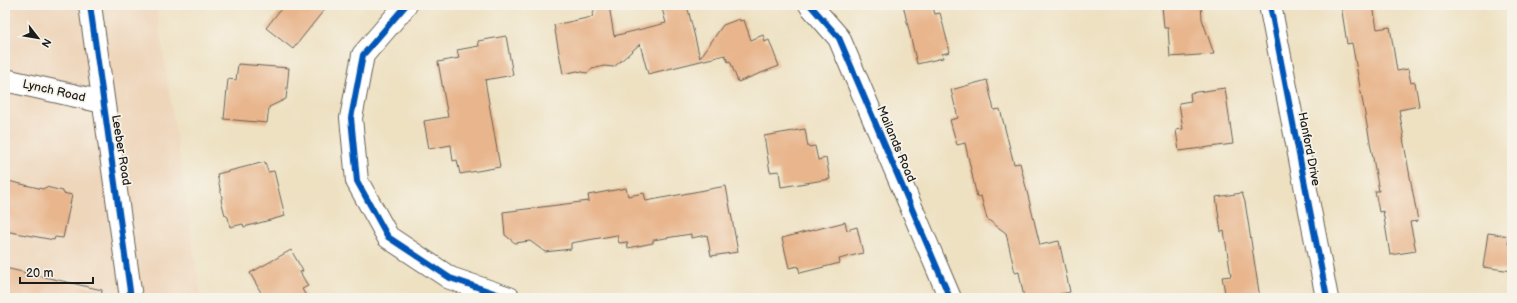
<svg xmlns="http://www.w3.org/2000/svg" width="1517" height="303" viewBox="0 0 1517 303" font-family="'Balsamiq Sans',sans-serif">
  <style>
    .built { fill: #eed6bb }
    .building { fill: #e8b58c }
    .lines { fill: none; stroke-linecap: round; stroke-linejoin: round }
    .minor-casing { stroke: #666156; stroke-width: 24 }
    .minor { stroke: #fff; stroke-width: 22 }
    .cycleway-casing { stroke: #f7f3e8; stroke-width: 8 }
    .cycleway { stroke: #0057b8; stroke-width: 6 }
    .labels { text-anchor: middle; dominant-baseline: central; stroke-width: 3.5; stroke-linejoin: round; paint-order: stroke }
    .street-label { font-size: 12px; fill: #1c1c1c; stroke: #f7f3e8 }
  </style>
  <rect width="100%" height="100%" fill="#f7f3e8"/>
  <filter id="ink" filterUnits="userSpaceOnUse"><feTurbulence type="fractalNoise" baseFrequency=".025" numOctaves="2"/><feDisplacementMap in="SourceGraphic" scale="8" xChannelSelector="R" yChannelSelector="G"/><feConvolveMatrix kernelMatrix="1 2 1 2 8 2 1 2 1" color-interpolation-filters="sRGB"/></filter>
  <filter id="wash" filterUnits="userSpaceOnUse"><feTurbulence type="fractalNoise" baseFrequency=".012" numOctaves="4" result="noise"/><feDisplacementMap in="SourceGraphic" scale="16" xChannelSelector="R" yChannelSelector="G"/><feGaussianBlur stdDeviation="0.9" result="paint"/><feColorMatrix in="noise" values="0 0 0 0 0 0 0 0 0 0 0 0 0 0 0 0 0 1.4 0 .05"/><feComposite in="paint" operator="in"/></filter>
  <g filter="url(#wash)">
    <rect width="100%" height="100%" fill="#eee1c2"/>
    <path class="built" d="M5 5H156L201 298H5Z"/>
    <g id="blocks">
      <g class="building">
        <path d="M284 5H328L293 49 266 28Z"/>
        <path d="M596 5H609L614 36 666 23 661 5H687L700 58 723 25 739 19 740 21 744 20 751 40 763 35 765 42 769 40 779 66 738 82 730 61 728 62 725 55 648 74 640 44 614 67 604 66 592 69 587 73 577 71 563 74 554 25 592 17Z"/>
        <path d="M903 5H932L935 14 940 13 950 52 942 54 943 58 917 64Z"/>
        <path d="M1162 5H1201L1202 19 1214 54 1170 57 1168 28H1164Z"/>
        <path d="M1341 5H1373L1377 29 1390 27 1397 71 1408 69 1411 83 1415 82 1419 106 1399 110 1404 138H1403L1418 221 1410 222 1416 251 1390 255 1383 211 1379 212 1375 191H1379L1352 43 1347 44Z"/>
        <path d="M506 36 513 75 485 80 500 167 460 174 457 160 453 161 451 145 429 149 424 121 448 117 438 62 459 58 457 50 479 46 478 41Z"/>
        <path d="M238 64 289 68 286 99 269 107 267 123 224 119 228 79 236 80Z"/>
        <path d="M987 80 994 110 1000 109 1014 164 1020 163 1040 245 1059 241 1070 292 1040 298H1024L1019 272 1015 273 1006 233 987 219 981 196 977 197 965 143 957 145 950 120 958 118 951 90Z"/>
        <path d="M1225 88 1233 144 1179 151 1176 130 1183 129 1179 103 1191 101 1190 93Z"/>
        <path d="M805 129 808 147 815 146 818 160 826 158 830 179 781 187 779 171 770 172 764 136Z"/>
        <path d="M265 162 268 172 274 171 285 216 244 227 243 224 230 227 228 217 225 215 221 200 222 198 217 174Z"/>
        <path d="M8 181 43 189 46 187 63 191V193L72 195 63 238 55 237 54 240 5 231V182L7 183Z"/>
        <path d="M726 186 738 252 711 256 707 235 691 238V234L653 240V243L628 248 627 242 619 243 617 235 571 243V249L545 252 530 241 515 243 505 235 503 212 589 201 588 195 626 188 628 196 644 193 646 201Z"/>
        <path d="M1242 193 1245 202 1260 298H1226L1222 277 1231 276 1224 231 1221 232 1216 197Z"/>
        <path d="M845 222 847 230 857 227 863 253 839 259 840 263 800 273 798 266 789 268 782 238Z"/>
        <path d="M1488 233 1510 236 1508 244 1512 245V271L1483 267Z"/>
        <path d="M291 250 303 271 300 272 308 286 302 289 307 298H264L250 273Z"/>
        <path d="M5 268 102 290 101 298H5Z"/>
      </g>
    </g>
  </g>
  <g filter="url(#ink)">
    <use href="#blocks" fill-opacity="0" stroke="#666156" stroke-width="1"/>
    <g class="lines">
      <g class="minor-casing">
        <g id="minor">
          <path d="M90 5 131 298"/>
          <path d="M406 5 363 55 351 118 357 181 388 237 450 278 509 298"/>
          <path d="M810 5 839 38 950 298"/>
          <path d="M1270 5 1327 298"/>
          <path d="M5 80 103 102"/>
        </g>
      </g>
      <use href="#minor" class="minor"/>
      <g class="cycleway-casing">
        <g id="cycleway">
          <path d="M90 5 131 298"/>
          <path d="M406 5 363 55 351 118 357 181 388 237 450 278 509 298"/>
          <path d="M810 5 839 38 950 298"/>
          <path d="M1270 5 1327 298"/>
        </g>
      </g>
      <use href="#cycleway" class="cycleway"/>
    </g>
  </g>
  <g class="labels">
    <g class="street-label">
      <text transform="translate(54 91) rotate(13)">Lynch Road</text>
      <text transform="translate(896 144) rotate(67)">Mailands Road</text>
      <text transform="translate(1309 149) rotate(79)">Hanford Drive</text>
      <text transform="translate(121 150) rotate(81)">Leeber Road</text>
    </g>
  </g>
  <rect width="1517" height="303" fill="none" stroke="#f7f3e8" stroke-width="20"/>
  <g transform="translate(38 38) rotate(121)" stroke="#f7f3e8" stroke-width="3" paint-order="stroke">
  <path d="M0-3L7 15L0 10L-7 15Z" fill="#1c1c1c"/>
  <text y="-6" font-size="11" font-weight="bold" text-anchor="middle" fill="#1c1c1c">N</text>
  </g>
  <path d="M20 277v6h73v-6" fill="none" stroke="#1c1c1c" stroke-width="2"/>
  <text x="26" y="277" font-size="12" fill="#1c1c1c" stroke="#f7f3e8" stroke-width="3" paint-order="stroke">20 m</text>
</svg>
